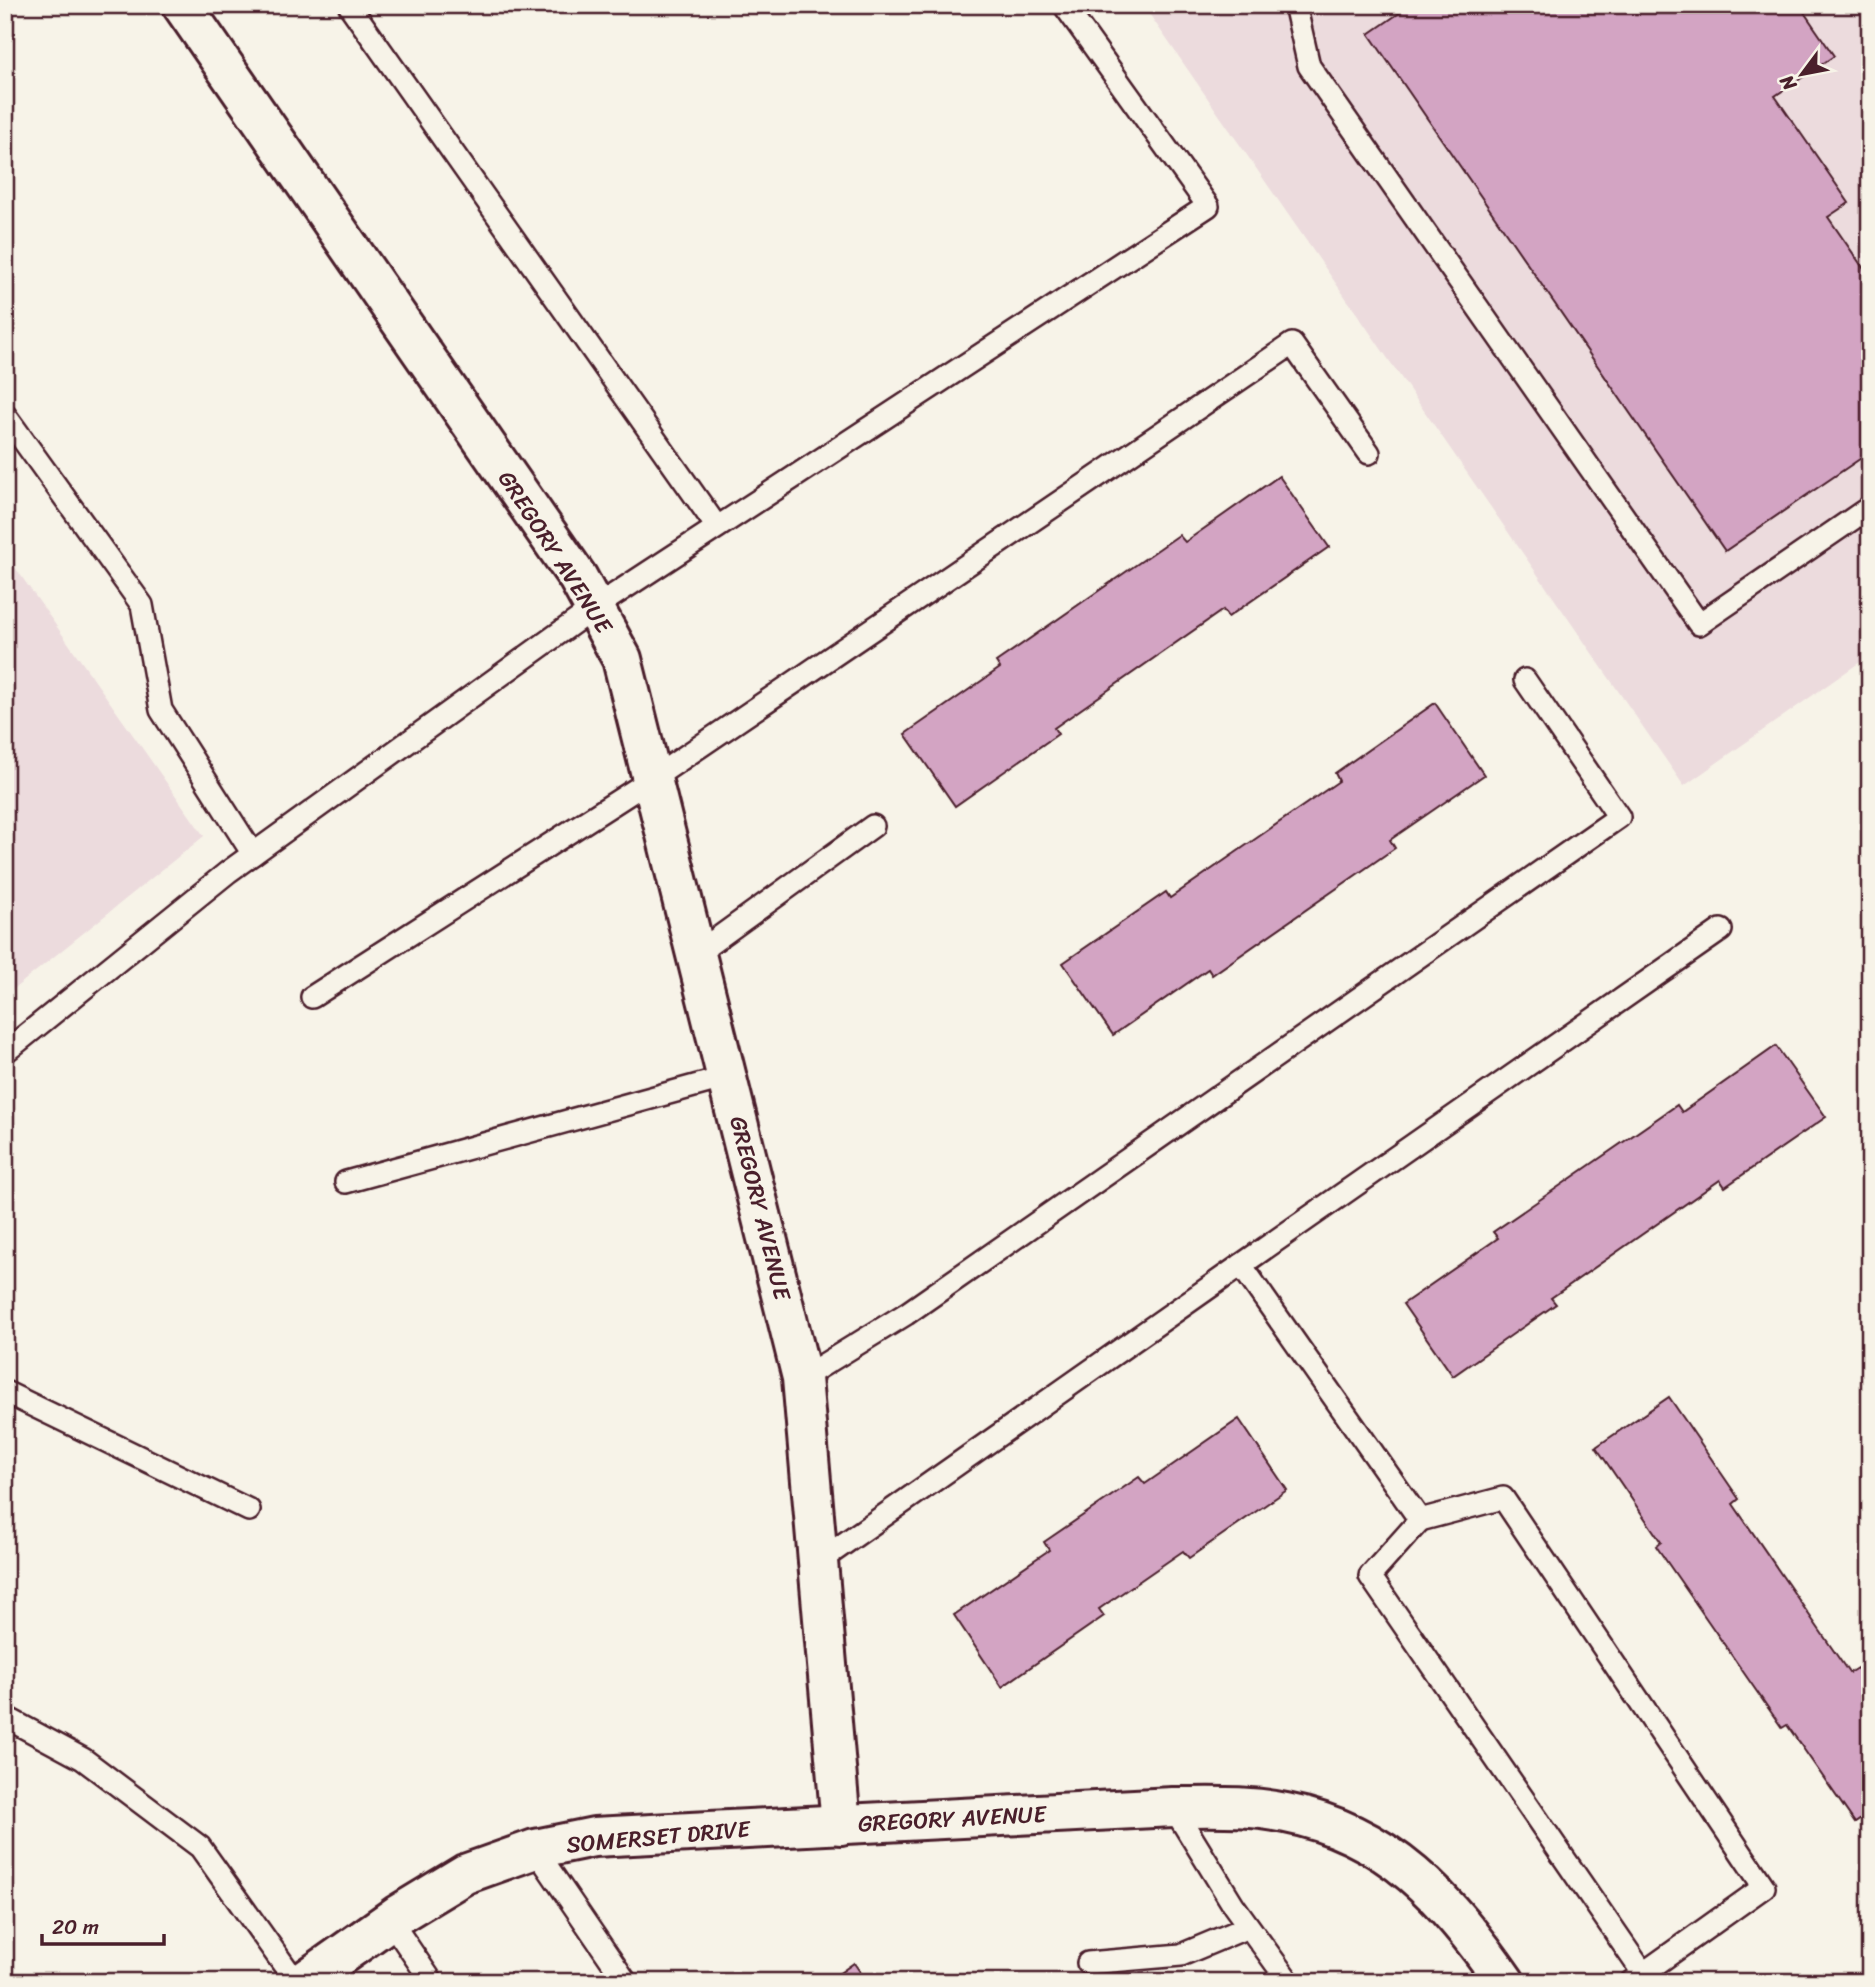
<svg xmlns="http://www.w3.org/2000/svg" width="1875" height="1987" viewBox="0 0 1875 1987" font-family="Sriracha,sans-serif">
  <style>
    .built { fill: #ecdbdd }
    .building { fill: #d3a4c3; stroke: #4a1f2b; stroke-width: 2 }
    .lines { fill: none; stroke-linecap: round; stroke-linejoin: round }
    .service-casing { stroke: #4a1f2b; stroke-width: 26 }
    .minor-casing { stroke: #4a1f2b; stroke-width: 44 }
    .service { stroke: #f7f3e8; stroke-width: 21 }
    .minor { stroke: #f7f3e8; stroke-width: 38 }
    .labels { text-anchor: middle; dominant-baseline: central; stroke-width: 5; stroke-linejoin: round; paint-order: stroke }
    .street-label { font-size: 23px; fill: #4a1f2b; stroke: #f7f3e8 }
  </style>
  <rect width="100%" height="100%" fill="#f7f3e8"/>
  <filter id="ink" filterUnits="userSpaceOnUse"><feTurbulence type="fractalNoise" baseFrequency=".0143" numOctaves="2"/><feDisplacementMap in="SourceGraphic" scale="14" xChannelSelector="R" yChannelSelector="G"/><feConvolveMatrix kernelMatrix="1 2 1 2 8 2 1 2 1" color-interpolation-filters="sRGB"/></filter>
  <g filter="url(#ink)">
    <g class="built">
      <path d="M1143 5H1870V655L1684 786Z"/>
      <path d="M5 553 204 836 5 996Z"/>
    </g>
    <g class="building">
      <path d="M1411 5H1799L1834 56 1775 96 1849 203 1828 217 1870 278V452L1725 551 1369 34Z"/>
      <path d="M1279 476 1329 547 1228 617 1223 610 1054 728 1058 734 955 806 905 734 1000 668 996 662 1179 535 1185 542Z"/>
      <path d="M1435 703 1484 775 1390 840 1395 848 1212 975 1208 969 1113 1035 1063 963 1166 892 1170 898 1339 781 1335 773Z"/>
      <path d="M1776 1046 1826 1117 1725 1187 1720 1180 1551 1298 1556 1304 1453 1376 1403 1304 1498 1238 1493 1232 1677 1105 1682 1112Z"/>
      <path d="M1669 1397 1739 1499 1733 1504 1849 1673 1857 1668 1870 1686V1813L1855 1823 1787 1725 1782 1728 1656 1546 1661 1542 1596 1447Z"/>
      <path d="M1239 1419 1287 1490 1189 1558 1183 1551 1099 1609 1104 1616 1002 1687 954 1615 1049 1550 1044 1542 1139 1477 1145 1484Z"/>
      <path d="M854 1963 867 1982H827Z"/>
    </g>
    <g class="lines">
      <g class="service-casing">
        <g id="service">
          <path d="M349 5 717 527"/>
          <path d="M1298 5 1296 9 1309 66 1699 624 1870 507"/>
          <path d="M5 415 142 605 161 710 253 854"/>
          <path d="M696 954 873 826"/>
          <path d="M312 997 652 779 1292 344 1369 453"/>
          <path d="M5 1052 228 872 594 608 1208 206 1064 5"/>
          <path d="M346 1182 727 1077"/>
          <path d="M1241 1265 1721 930"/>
          <path d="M802 1378 906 1314 1619 817 1525 680"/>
          <path d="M5 1392 249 1510"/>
          <path d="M1420 1520 1370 1576 1643 1973"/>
          <path d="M818 1562 1241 1265 1420 1520 1503 1498 1764 1887 1631 1982"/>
          <path d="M5 1717 83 1759 200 1847 296 1982"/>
          <path d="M1173 1807 1234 1906 1289 1982"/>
          <path d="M535 1849 626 1982"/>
          <path d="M390 1920 432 1982"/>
          <path d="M1088 1963 1181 1955 1248 1927"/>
        </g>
      </g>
      <g class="minor-casing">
        <g id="minor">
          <path d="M182 5 578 578 622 659 802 1378 841 1825"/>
          <path d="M303 1982 399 1914 465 1874 535 1849 594 1837 1173 1807C1210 1807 1249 1805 1286 1813 1389 1833 1448 1900 1505 1982"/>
        </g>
      </g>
      <use href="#service" class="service"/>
      <use href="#minor" class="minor"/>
    </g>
  </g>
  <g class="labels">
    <g class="street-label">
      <text transform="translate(555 552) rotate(57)">GREGORY AVENUE</text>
      <text transform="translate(760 1208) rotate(76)">GREGORY AVENUE</text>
      <text transform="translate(952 1819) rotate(-3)">GREGORY AVENUE</text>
      <text transform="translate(658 1837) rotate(-5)">SOMERSET DRIVE</text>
    </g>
  </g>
  <rect width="1875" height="1987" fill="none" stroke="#f7f3e8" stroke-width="28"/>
  <rect x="14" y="14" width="1847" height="1959" fill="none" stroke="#4a1f2b" stroke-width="2.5" filter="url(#ink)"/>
  <g transform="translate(1802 74) rotate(238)" stroke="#f7f3e8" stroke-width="5" paint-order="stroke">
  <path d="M0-5L12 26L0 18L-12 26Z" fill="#4a1f2b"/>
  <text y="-10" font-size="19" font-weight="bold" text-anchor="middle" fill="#4a1f2b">N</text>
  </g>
  <path d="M42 1934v10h122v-10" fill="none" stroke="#4a1f2b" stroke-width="3.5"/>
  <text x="52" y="1934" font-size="21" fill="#4a1f2b" stroke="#f7f3e8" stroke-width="5" paint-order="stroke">20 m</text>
</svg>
